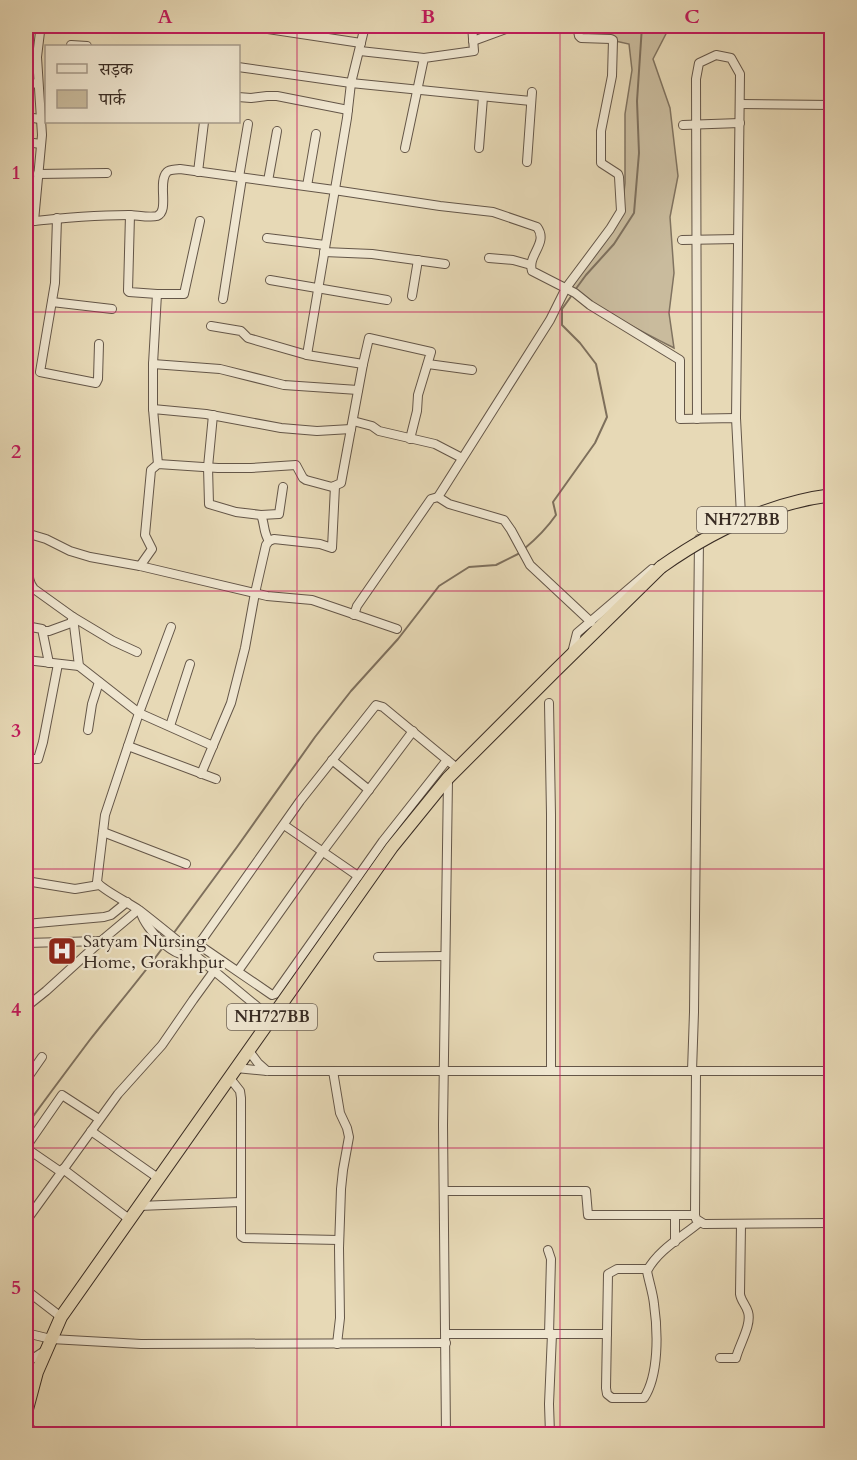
<svg xmlns="http://www.w3.org/2000/svg" width="857" height="1460" viewBox="0 0 857 1460" font-family="Cardo,'Noto Serif Devanagari',serif">
  <style>
    .green { fill: #c9bb9d; stroke: #807360; stroke-width: 1.5 }
    .lines { fill: none; stroke-linecap: round; stroke-linejoin: round }
    .stream { stroke: #7e705d; stroke-width: 2 }
    .minor-casing { stroke: #645648; stroke-width: 10 }
    .highway-casing { stroke: #382b23; stroke-width: 14 }
    .minor { stroke: #efe6d0; stroke-width: 8 }
    .highway { stroke: #e7d9b6; stroke-width: 12 }
    .highway-bridge-casing { stroke: #382b23; stroke-width: 14; stroke-linecap: butt }
    .highway-bridge { stroke: #e7d9b6; stroke-width: 12 }
    .grid { fill: none; stroke: #c2185b; stroke-width: 1.5; stroke-opacity: 0.55 }
    .labels { text-anchor: middle; dominant-baseline: central; stroke-width: 4.5; stroke-linejoin: round; paint-order: stroke }
    .shield { fill: #efe6d0; stroke: #6f6357; stroke-width: 1.5 }
    .shield-label { font-size: 16px; font-weight: bold; fill: #382b23 }
    .poi-label { font-size: 18px; fill: #382b23; stroke: #efe6d0; text-anchor: start }
    .neatline { fill: none; stroke: #c2185b; stroke-width: 2 }
    .grid-label { font-size: 20px; text-anchor: middle; font-weight: bold; fill: #c2185b }
  </style>
  <rect width="100%" height="100%" fill="#e7d9b6"/>
  <filter id="stains"><feTurbulence type="fractalNoise" baseFrequency=".00333" numOctaves="4"/><feColorMatrix values="0 0 0 0 .2 0 0 0 0 .09 0 0 0 0 .02 0 0 0 .5 -.17"/></filter>
  <radialGradient id="worn" r=".72"><stop offset=".6" stop-color="#630" stop-opacity="0"/><stop offset="1" stop-color="#630" stop-opacity=".3"/></radialGradient>
  <path class="green" d="M602 26H670L653 59 670 108 678 176 670 217 674 273 669 313 674 348C639 330 603 312 572 287L593 255 621 218 625 183V114L632 70 629 44 611 40Z"/>
  <g class="lines">
    <g class="stream">
      <path d="M575 290 586 275 614 244 634 213 639 153 637 101 642 26"/>
      <path d="M524 549C536 539 547 528 556 515L553 502 595 443 607 417 596 364 580 343 562 325V309L572 295"/>
      <path d="M173 934 237 847 315 737 351 691 398 639 439 586 469 567 496 565 520 553"/>
      <path d="M26 1126C47 1097 68 1069 89 1041 114 1009 140 979 164 946"/>
    </g>
    <g class="minor-casing">
      <g id="minor">
        <path d="M248 26 361 43"/>
        <path d="M577 26 579 36 581 38 611 39 613 40 612 76 601 131V163L618 174 619 177 621 211 610 229 566 288 550 320 438 497 449 504 504 520 511 530 530 565 591 622"/>
        <path d="M473 41 514 26"/>
        <path d="M71 45 87 46"/>
        <path d="M360 51 424 58"/>
        <path d="M238 67 351 83 531 101"/>
        <path d="M26 82 38 84"/>
        <path d="M238 97 251 98 267 96H277L348 110"/>
        <path d="M740 104 832 105"/>
        <path d="M26 117 40 119"/>
        <path d="M683 125 740 123"/>
        <path d="M26 142 41 144"/>
        <path d="M405 148 424 58 474 51 472 26"/>
        <path d="M479 148 483 97"/>
        <path d="M527 162 532 92"/>
        <path d="M198 172 204 122"/>
        <path d="M38 174 107 173"/>
        <path d="M239 177 248 124"/>
        <path d="M268 181 277 131"/>
        <path d="M307 186 316 134"/>
        <path d="M130 215 128 291 129 292 157 294 153 364V409L158 464"/>
        <path d="M57 218 55 283 40 372 96 383 98 379 99 344"/>
        <path d="M34 221 42 135 37 57 40 32"/>
        <path d="M26 222C60 218 94 215 129 215 136 215 150 218 157 216 170 211 157 182 167 172 170 169 175 170 180 169L334 190 440 206 493 212 537 227C549 243 527 255 532 271L575 293 590 305 680 360V419L736 418 741 515"/>
        <path d="M267 238 325 245"/>
        <path d="M682 240 738 239"/>
        <path d="M324 252 372 254 445 264"/>
        <path d="M489 258 513 260 531 265"/>
        <path d="M270 280 387 300"/>
        <path d="M157 294H184L200 221"/>
        <path d="M412 296 418 260"/>
        <path d="M223 299 242 178"/>
        <path d="M52 302 112 309"/>
        <path d="M211 326 241 331 248 338 307 355 363 364"/>
        <path d="M307 355 347 118 351 83 365 26"/>
        <path d="M153 364 220 369 284 385 358 390"/>
        <path d="M428 364 472 370"/>
        <path d="M153 409 206 414 281 428 317 431 351 429"/>
        <path d="M213 415 208 467 209 504 236 512 261 515C265 524 263 532 269 541"/>
        <path d="M697 419 696 79 699 63 716 55 731 58 740 74 736 418"/>
        <path d="M353 421 372 426 379 431 435 444 462 458"/>
        <path d="M261 515 279 514 283 487"/>
        <path d="M26 533 46 539 70 551 90 557 140 566 267 596 312 600 397 629"/>
        <path d="M26 554C31 567 25 578 34 589L73 617 79 666 139 713 105 815 97 882C101 889 129 903 139 910 184 945 227 982 271 1018"/>
        <path d="M140 566 152 549 145 535 151 470 158 464 218 468H251L296 465 303 478 306 480 332 487 341 483 363 364 369 338 431 352 418 395 417 411 410 439"/>
        <path d="M354 615 357 606 431 499 438 497"/>
        <path d="M26 626 42 629 49 663"/>
        <path d="M171 627 139 713 213 746"/>
        <path d="M43 631H49L71 623 73 617 113 641 137 652"/>
        <path d="M572 653 577 633 652 569"/>
        <path d="M26 660 79 666"/>
        <path d="M549 703 551 814V1071"/>
        <path d="M170 726 190 664"/>
        <path d="M88 730 92 704 99 682"/>
        <path d="M128 746 216 779"/>
        <path d="M26 759H38L43 742 58 664"/>
        <path d="M332 760 369 790"/>
        <path d="M201 774 231 703 245 648 255 593 266 545 269 541 274 539 320 544 332 548 335 486"/>
        <path d="M284 825 358 876"/>
        <path d="M103 832 186 864"/>
        <path d="M26 881 75 889 99 885"/>
        <path d="M141 913C145 928 175 961 192 954L300 801 376 705 383 707 458 769"/>
        <path d="M26 924 104 917 111 915 127 902"/>
        <path d="M26 943 101 941"/>
        <path d="M199 945 272 995 275 994 383 841 447 760"/>
        <path d="M378 957 445 956"/>
        <path d="M238 971 323 851 413 731"/>
        <path d="M26 1007 46 991 101 941 138 910"/>
        <path d="M249 1051 258 1063 267 1071"/>
        <path d="M236 1068 267 1071H832"/>
        <path d="M333 1071 340 1113 347 1128 349 1137 343 1170 341 1189 339 1248 340 1318 337 1344"/>
        <path d="M692 1071 694 1012 699 539"/>
        <path d="M696 1071 695 1215 696 1219 704 1224 832 1223"/>
        <path d="M229 1077 240 1091 241 1098V1236L244 1238 339 1240"/>
        <path d="M26 1080 42 1057"/>
        <path d="M91 1131 158 1178"/>
        <path d="M26 1147 62 1095 99 1119"/>
        <path d="M26 1148 61 1172"/>
        <path d="M63 1169 129 1219"/>
        <path d="M444 1191H586L588 1215H695"/>
        <path d="M139 1206 240 1202"/>
        <path d="M675 1215V1242"/>
        <path d="M26 1221 118 1094 162 1045 193 1000 214 971"/>
        <path d="M548 1250 551 1259 549 1334"/>
        <path d="M648 1269H617L608 1274 606 1388 607 1394 612 1398H644C659 1375 658 1332 654 1304 653 1293 649 1282 647 1271 658 1250 682 1237 700 1222"/>
        <path d="M26 1290 61 1317"/>
        <path d="M26 1333 51 1339 141 1344 446 1343"/>
        <path d="M446 1334H607"/>
        <path d="M720 1358H736C739 1345 752 1325 748 1312 746 1305 741 1301 740 1294L741 1224"/>
        <path d="M26 1363 46 1350"/>
        <path d="M26 1426 38 1434"/>
        <path d="M446 1434 443 1125 448 779"/>
        <path d="M550 1434 549 1404 552 1334"/>
      </g>
    </g>
    <g class="highway-casing">
      <path id="highway" d="M26 1413 37 1372 61 1317 392 847 448 778 554 672 661 567"/>
    </g>
    <use href="#minor" class="minor"/>
    <use href="#highway" class="highway"/>
    <g class="highway-bridge-casing">
      <path id="highway-bridge" d="M661 567C712 531 768 503 832 495"/>
    </g>
    <use href="#highway-bridge" class="highway-bridge"/>
  </g>
  <path class="grid" d="M297 26V1434M560 26V1434M26 312H832M26 591H832M26 869H832M26 1148H832"/>
  <defs>
    <g id="hospital-square" transform="scale(1.5)"><rect x="-9" y="-9" width="18" height="18" rx="4" fill="#8f2418" stroke="#efe6d0"/><path d="M-5-5h3v3.5h4V-5h3V5h-3V1.5h-4V5h-3Z" fill="#fff"/></g>
  </defs>
  <g fill-rule="evenodd">
    <use href="#hospital-square" x="62" y="951"/>
  </g>
  <g class="labels">
    <g class="shield">
      <rect x="697" y="507" width="90" height="26" rx="4.5"/>
      <rect x="227" y="1004" width="90" height="26" rx="4.5"/>
    </g>
    <g class="shield-label">
      <text x="742" y="520">NH727BB</text>
      <text x="272" y="1017">NH727BB</text>
    </g>
    <g class="poi-label">
      <text x="83" y="941">Satyam Nursing<tspan x="83" dy="21">Home, Gorakhpur</tspan></text>
    </g>
  </g>
  <rect width="857" height="1460" fill="none" stroke="#e7d9b6" stroke-width="66"/>
  <rect x="45" y="45" width="195" height="78" fill="#efe6d0" stroke="#a69b8b" stroke-width="1.5"/>
  <rect x="57" y="64" width="30" height="9" fill="#efe6d0" stroke="#a69b8b" stroke-width="1.5"/>
  <text x="99" y="75" font-size="18" fill="#382b23">सड़क</text>
  <rect x="57" y="90" width="30" height="18" fill="#c9bb9d" stroke="#a69b8b" stroke-width="1.5"/>
  <text x="99" y="105" font-size="18" fill="#382b23">पार्क</text>
  <rect x="33" y="33" width="791" height="1394" class="neatline"/>
  <g class="grid-label">
    <text x="165" y="23">A</text>
    <text x="428" y="23">B</text>
    <text x="692" y="23">C</text>
    <text x="16" y="179">1</text>
    <text x="16" y="458">2</text>
    <text x="16" y="737">3</text>
    <text x="16" y="1016">4</text>
    <text x="16" y="1294">5</text>
  </g>
  <rect width="100%" height="100%" filter="url(#stains)"/>
  <rect width="100%" height="100%" fill="url(#worn)"/>
</svg>
